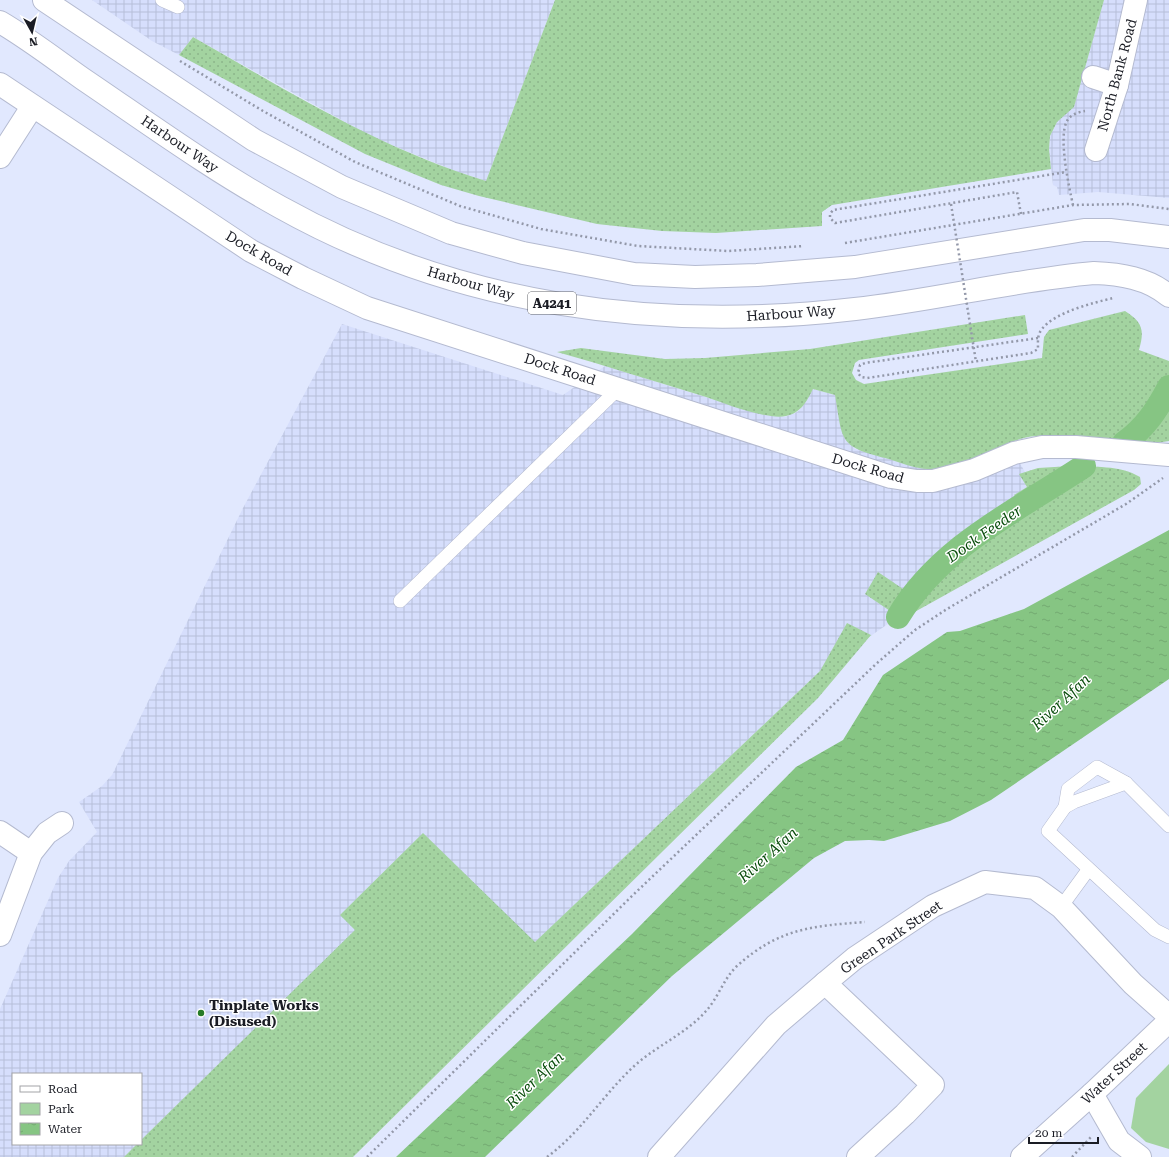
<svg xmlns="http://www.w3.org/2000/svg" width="1169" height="1157" viewBox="0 0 1169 1157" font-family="'Roboto Serif',serif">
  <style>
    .industrial { fill: url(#industrial-grid); fill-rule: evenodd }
    .grass { fill: url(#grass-dots) }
    .green { fill: #a3d3a0 }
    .water { fill: url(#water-ripples) }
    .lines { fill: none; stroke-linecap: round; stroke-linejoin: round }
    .canal { stroke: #86c583; stroke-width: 24 }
    .service-casing { stroke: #b4bad0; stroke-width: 14 }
    .minor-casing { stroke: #b4bad0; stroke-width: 24 }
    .tertiary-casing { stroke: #b4bad0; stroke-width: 24 }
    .primary-casing { stroke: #b4bad0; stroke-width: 24 }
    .path { stroke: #9398a9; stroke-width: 2.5; stroke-dasharray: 2 3; stroke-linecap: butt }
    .service { stroke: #fff; stroke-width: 13 }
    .minor { stroke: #fff; stroke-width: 22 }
    .tertiary { stroke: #fff; stroke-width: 22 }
    .primary { stroke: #fff; stroke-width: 22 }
    .path-bridge { stroke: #9398a9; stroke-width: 2.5; stroke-dasharray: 2 3; stroke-linecap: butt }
    .poi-dot { fill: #267b27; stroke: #fff; stroke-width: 1.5 }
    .labels { text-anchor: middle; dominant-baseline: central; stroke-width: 3; stroke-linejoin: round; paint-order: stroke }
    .shield { fill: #fff; stroke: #5f6066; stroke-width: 1 }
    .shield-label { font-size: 13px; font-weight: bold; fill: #1a1c24 }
    .street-label { font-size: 14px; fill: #1a1c24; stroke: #fff }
    .poi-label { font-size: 14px; font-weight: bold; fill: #1a1c24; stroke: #fff; text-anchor: start }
    .water-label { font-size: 15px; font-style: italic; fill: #084c0b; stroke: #fff }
  </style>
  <defs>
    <pattern id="industrial-grid" width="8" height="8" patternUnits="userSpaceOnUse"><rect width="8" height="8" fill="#d6defc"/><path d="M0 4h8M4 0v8" fill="none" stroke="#b7bed8"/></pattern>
    <pattern id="grass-dots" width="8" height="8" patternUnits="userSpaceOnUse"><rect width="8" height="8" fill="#a3d3a0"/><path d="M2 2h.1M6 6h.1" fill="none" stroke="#8cb58a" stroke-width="1.8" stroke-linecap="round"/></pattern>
    <pattern id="water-ripples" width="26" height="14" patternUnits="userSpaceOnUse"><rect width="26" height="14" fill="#86c583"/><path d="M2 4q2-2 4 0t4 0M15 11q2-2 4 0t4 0" fill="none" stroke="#73a971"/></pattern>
  </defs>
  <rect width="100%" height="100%" fill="#e1e8fe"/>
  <g class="industrial">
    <path d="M92 0H555L486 181 455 171 370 136 193 37 179 55 152 41Z"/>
    <path d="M1104 0H1169V198L1098 192 1059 195 1057 187 1053 185 1049 149 1050 136 1057 122 1074 106Z"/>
    <path d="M342 324 563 395 605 366 744 409 776 416 785 417 797 412 802 407 813 389 835 395 844 437 855 449 920 468 1014 453 1039 496 908 600 898 617 820 671 479 996 332 1157H0V1009L58 878 69 861 97 832 79 802 102 786 112 775 243 508ZM13 1074H141V1144H13Z"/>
  </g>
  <g class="grass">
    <path d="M555 0H1104L1074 107 1057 122 1050 136 1049 149 1051 169 832 205 822 212V226L716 233 662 231 597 224 479 196 441 185 365 154 179 55 193 37C288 91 380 149 486 181Z"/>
    <path d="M1125 311C1142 322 1145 329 1139 350L1169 361V441C1125 449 1081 432 1036 436 1021 437 1007 444 993 450 972 459 950 470 927 469 913 468 899 462 885 458 838 446 843 441 835 395L813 389C807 401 801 413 786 416 767 420 726 404 706 397 656 382 607 366 557 352L581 348 665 359 705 358 810 349 1025 315 1028 334 859 360 855 363 852 373 856 380 864 384 1042 358 1044 337 1049 330Z"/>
    <path d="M1071 466C1093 467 1120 465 1140 477L1141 484 1134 490 902 619 865 594 878 572 909 593 942 557 1018 500 1014 495 1027 487 1019 474 1038 468Z"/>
    <path d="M847 623 871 635 818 698 353 1157H124L137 1144H141V1140L355 930 340 915 423 833 535 942 820 671Z"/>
  </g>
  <path class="green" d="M1169 1064V1149L1146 1142 1131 1128 1136 1098Z"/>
  <path class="water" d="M1169 530V679L991 800 950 821 884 841 869 840 845 841 814 858 672 976 485 1157H396L632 934 796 767 843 740 883 675 947 632 960 631 1024 609Z"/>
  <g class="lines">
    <g class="canal">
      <path d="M1124 443C1145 428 1157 410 1169 387"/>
      <path d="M898 617C940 546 1018 510 1084 466"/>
    </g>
    <g class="service-casing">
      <g id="service">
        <path d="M162 0 178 7"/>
        <path d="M400 601 619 388"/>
        <path d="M1065 807 1068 789 1097 767 1126 783"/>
        <path d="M1169 826 1126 783 1074 802 1065 807 1048 831 1155 930 1169 937"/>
        <path d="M1061 907 1088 870"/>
      </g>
    </g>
    <g class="minor-casing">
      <g id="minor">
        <path d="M1093 77 1117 85"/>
        <path d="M0 84 251 251 303 278 367 308 891 477 917 481H933L974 470 1014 453 1042 447H1076L1169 455"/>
        <path d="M1096 150 1117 85 1136 0"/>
        <path d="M0 157 32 107"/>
        <path d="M0 832 31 853"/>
        <path d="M0 935 31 853 47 833 62 823"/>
        <path d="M825 983 933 1085 905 1114 858 1157"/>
        <path d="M1092 1094 1119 1141 1140 1157"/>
        <path d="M659 1157 776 1025 825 983 855 958 933 906 985 882 1035 888 1061 907 1133 984 1169 1016"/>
      </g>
    </g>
    <g class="tertiary-casing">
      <path id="tertiary" d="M1022 1157 1092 1094 1169 1021"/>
    </g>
    <g class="primary-casing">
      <g id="primary">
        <path d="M44 0 254 140 342 187 451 233 523 253 634 274 695 277 757 275 855 267 1084 230H1110L1169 237"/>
        <path d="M0 22C29 39 56 60 83 79 148 123 211 169 280 207 457 306 656 332 855 309 935 300 1014 280 1094 273 1120 274 1148 278 1169 296"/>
      </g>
    </g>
    <g class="path">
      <path d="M180 61 263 111 355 162 460 206 541 229 638 246 728 251 804 246"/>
      <path d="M1073 205C1069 187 1058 137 1067 121 1070 115 1078 112 1085 111"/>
      <path d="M1021 214 1017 192 835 223 830 218V214L833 210 1066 172"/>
      <path d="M845 243 1073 205 1130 204 1169 209"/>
      <path d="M1038 338 865 363 860 365 858 373 861 377 867 378 1031 353 1038 349C1038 342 1037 335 1042 329 1055 312 1093 303 1113 298"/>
      <path d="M367 1157 633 895 876 664 915 630 947 609 1126 504 1163 478"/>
      <path d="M547 1157C580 1133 601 1098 630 1070 653 1047 685 1035 706 1011 718 998 724 978 737 966 779 928 813 926 865 922"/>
      <path d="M1072 1157 1091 1137"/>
    </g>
    <use href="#service" class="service"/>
    <use href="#minor" class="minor"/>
    <use href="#tertiary" class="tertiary"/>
    <use href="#primary" class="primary"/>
    <path class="path-bridge" d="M951 204 976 362"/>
  </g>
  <circle class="poi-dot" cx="201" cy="1013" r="4"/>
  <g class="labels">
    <rect class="shield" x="528" y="292" width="48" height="22" rx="3"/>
    <g class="shield-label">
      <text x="552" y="303">A4241</text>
    </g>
    <g class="street-label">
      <text transform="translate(1117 75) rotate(-75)">North Bank Road</text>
      <text transform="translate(180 144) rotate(34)">Harbour Way</text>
      <text transform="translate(259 253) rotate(30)">Dock Road</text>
      <text transform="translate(471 283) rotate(16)">Harbour Way</text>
      <text transform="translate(791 313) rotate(-4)">Harbour Way</text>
      <text transform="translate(560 369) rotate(18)">Dock Road</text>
      <text transform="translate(868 468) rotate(16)">Dock Road</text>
      <text transform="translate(891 937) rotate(-34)">Green Park Street</text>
      <text transform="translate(1114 1073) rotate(-43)">Water Street</text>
    </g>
    <g class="poi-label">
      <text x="209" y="1005">Tinplate Works<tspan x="209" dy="16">(Disused)</tspan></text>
    </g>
    <g class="water-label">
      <text transform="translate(984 534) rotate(-35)">Dock Feeder</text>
      <text transform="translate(1061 702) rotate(-43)">River Afan</text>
      <text transform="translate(768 855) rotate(-42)">River Afan</text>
      <text transform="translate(535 1080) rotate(-44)">River Afan</text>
    </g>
  </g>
  <rect x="12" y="1073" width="130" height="72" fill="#ffffff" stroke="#a3a4a7"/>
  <rect x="20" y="1086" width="20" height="6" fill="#ffffff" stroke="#a3a4a7"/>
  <text x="48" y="1093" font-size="12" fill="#1a1c24">Road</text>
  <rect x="20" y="1103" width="20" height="12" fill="#a3d3a0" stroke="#a3a4a7"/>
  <text x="48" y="1113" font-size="12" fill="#1a1c24">Park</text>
  <rect x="20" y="1123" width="20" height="12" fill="url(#water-ripples)" stroke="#a3a4a7"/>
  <text x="48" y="1133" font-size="12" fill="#1a1c24">Water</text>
  <g transform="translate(32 32) rotate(172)" stroke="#ffffff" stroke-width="3" paint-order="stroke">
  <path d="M0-3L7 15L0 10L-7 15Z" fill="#1a1c24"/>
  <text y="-6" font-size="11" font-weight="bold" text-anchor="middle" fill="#1a1c24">N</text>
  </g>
  <path d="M1029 1137v6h69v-6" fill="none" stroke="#1a1c24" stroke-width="2"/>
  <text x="1035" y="1137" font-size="12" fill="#1a1c24" stroke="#ffffff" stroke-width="3" paint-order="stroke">20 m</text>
</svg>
